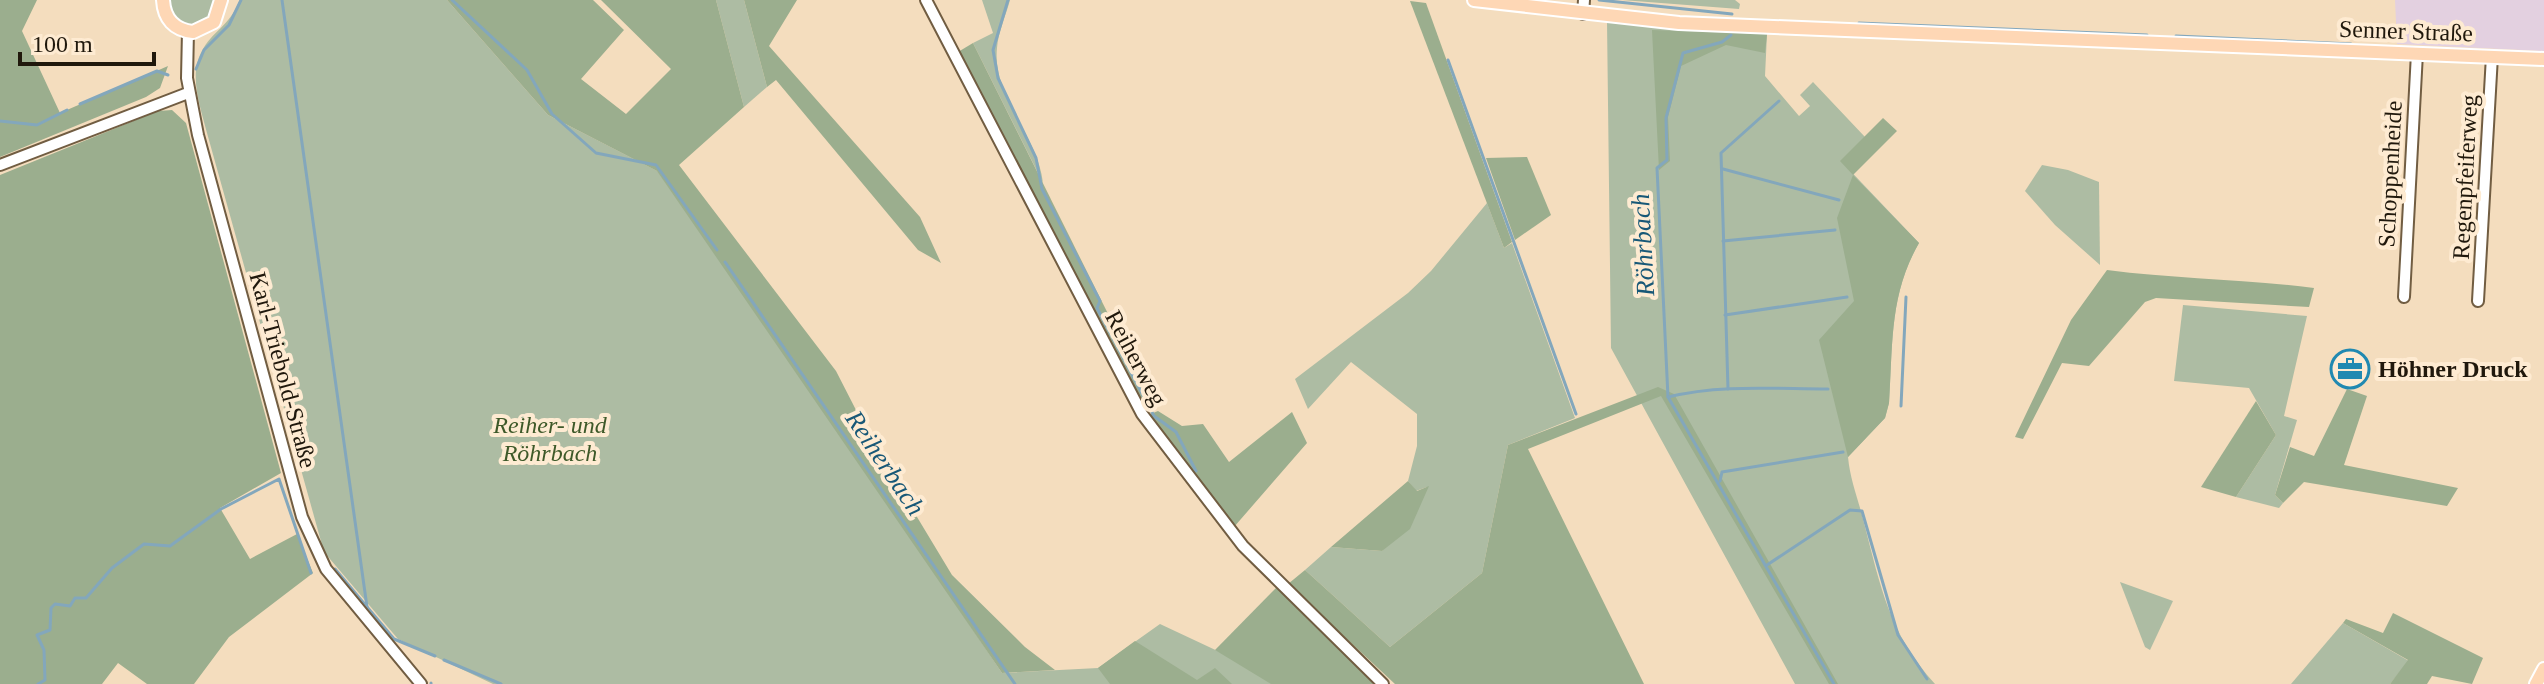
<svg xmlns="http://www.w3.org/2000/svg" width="2544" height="684" viewBox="0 0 2544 684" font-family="Georgia,serif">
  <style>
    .industrial { fill: #e3d0e0 }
    .green { fill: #adbca3 }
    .forest { fill: #9bae8e }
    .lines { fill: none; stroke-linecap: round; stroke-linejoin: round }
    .stream { stroke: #83a7bc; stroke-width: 3 }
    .minor-casing { stroke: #715d42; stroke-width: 14 }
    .major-casing { stroke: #fff; stroke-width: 16 }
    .minor { stroke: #fff; stroke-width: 10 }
    .major { stroke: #fed7b5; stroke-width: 12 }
    .labels { text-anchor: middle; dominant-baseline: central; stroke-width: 8; stroke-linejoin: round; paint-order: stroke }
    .street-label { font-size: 24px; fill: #20180c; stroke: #feebd2 }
    .poi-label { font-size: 24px; font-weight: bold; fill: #20180c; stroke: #feebd2; text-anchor: start }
    .park-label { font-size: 24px; font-style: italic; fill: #3e5929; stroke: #feebd2 }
    .water-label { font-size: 26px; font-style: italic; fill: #185877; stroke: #feebd2 }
  </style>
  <rect width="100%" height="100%" fill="#f4ddbe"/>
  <path class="industrial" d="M2395 0H2544V51L2397 44Z"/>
  <g class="green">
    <path d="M168 0H216L210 18 193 27 173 18Z"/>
    <path d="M240 0H447L548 115 667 176 1002 673 1098 668 1160 624 1288 684H493L398 639 324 552 207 133C201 109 188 75 202 51 212 31 229 27 240 0Z"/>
    <path d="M716 0H744L767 87 744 107Z"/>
    <path d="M982 0H1010C1006 15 998 33 997 48 992 97 1038 136 1043 183L973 43 993 33Z"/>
    <path d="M1622 0H1735L1740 4 1739 9Z"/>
    <path d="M1607 21 1678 30 1767 34 1765 76 1799 116 1810 106 1800 95 1813 82 1865 137 1841 161 1919 243C1889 295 1893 345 1889 403L1885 418 1848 457C1850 480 1859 501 1864 523 1881 588 1889 633 1935 684H1795L1611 348Z"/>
    <path d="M2042 165 2068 170 2099 182 2100 265 2055 225 2025 191Z"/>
    <path d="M1487 203 1504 248 1512 243 1575 418 1508 445 1482 573 1390 647 1305 570 1331 547 1382 551 1427 487 1416 491 1408 481 1417 446V414L1351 362 1308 409 1295 379 1408 293 1431 271Z"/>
    <path d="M2183 305 2307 316 2284 416 2297 420 2275 495 2283 503 2279 508 2236 497 2276 435 2249 388 2174 381Z"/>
    <path d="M2120 582 2173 601 2150 650 2145 647Z"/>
    <path d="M2343 623 2409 661 2390 684H2291Z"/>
  </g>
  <g class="forest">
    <path d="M0 0H37L22 31 60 113 168 66 160 88 146 97 0 157Z"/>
    <path d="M447 0H593L624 30 581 79 626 114 671 69 601 0H716L744 107 679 165 836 371 876 449 952 575 1025 647 1055 670 1002 673 657 171 548 115Z"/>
    <path d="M744 0H797L769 46 920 217 941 263 918 250 776 80 767 87Z"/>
    <path d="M1410 1 1426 3 1512 242 1504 248Z"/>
    <path d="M1652 30 1767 34 1765 53 1726 45 1681 66 1668 117 1670 161 1659 170Z"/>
    <path d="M973 43 1153 404 1143 408 958 52Z"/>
    <path d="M172 110 186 123 281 473 220 508 250 559 297 534 313 573 229 637 194 684H147L118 663 102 684H0V175L158 111Z"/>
    <path d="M1883 118 1897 131 1853 175 1919 243C1889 295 1893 345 1889 403L1885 418 1848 457 1819 340 1854 301 1837 218 1853 175 1840 161Z"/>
    <path d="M1527 157 1551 215 1515 240 1486 158Z"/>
    <path d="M2107 270C2176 279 2245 279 2314 288L2309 307 2156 298 2145 302 2089 366 2062 363 2023 439 2015 437 2071 320Z"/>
    <path d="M1658 387 1674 394 1838 684H1829L1661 396 1528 449 1644 684H1395L1288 584 1305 570 1390 647 1482 573 1508 445Z"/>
    <path d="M2347 389 2367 396 2344 465 2458 488 2447 506 2304 482 2283 503 2275 495 2290 447 2314 456Z"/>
    <path d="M2256 401 2276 435 2236 497 2201 487Z"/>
    <path d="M1158 411 1182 426 1203 424 1229 462 1292 412 1307 443 1234 527 1148 415Z"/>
    <path d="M1408 481 1417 491 1429 486 1410 529 1382 551 1331 547Z"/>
    <path d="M1277 587 1376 684H1271L1215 650Z"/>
    <path d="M2393 613 2483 658 2472 684 2432 676 2427 684H2390L2408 660 2343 623 2346 619 2383 633Z"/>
    <path d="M1135 641 1197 680 1215 668 1232 684H1110L1098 668Z"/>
  </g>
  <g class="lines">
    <g class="stream">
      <path d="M282 0 367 607"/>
      <path d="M452 0 527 70 552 114 596 153 656 165 717 250"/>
      <path d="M1008 0 993 50 998 78 1036 158 1042 189 1100 301 1097 308 1154 416 1176 432 1196 471"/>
      <path d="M1599 0 1732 14"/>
      <path d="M1859 23 2147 35"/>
      <path d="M1731 35 1722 42 1683 53 1666 118 1667 160 1657 168 1668 397 1834 684"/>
      <path d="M2176 36 2351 44"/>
      <path d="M1448 60 1576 414"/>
      <path d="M196 69 204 50 229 25 241 0"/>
      <path d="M80 104 157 71 168 75"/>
      <path d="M0 121 37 125 67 110"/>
      <path d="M1723 169 1839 200"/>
      <path d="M1723 241 1835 230"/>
      <path d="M725 262 1015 684"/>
      <path d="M1725 315 1847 297"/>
      <path d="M1728 389 1721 153 1779 101"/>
      <path d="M1668 397C1720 384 1775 389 1828 389"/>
      <path d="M1901 406 1906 297"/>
      <path d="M1720 481 1722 472 1843 452"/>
      <path d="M1767 565 1850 510 1862 511 1898 635 1927 679"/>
      <path d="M335 569 394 639 435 656"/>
      <path d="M444 660 501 684"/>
      <path d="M431 683V684"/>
      <path d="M38 684 45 680 44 650 37 635 50 630 51 608 55 604 70 606 75 598H86L112 568 144 544 170 546 221 509 279 479 311 573"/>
    </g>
    <g class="minor-casing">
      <g id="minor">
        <path d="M926 0 1142 414 1243 546 1383 684"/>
        <path d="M1583 14 1584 0"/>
        <path d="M188 31 187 78 198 135 302 517 326 569 421 684"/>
        <path d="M0 165 188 93"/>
        <path d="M2404 297 2417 53"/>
        <path d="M2478 301 2492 56"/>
      </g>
    </g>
    <g class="major-casing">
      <g id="major">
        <path d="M163 0C164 19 174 30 193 32L214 22 221 0"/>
        <path d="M1474 0 1679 23 2544 59"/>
        <path d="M2536 684 2544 669"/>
      </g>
    </g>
    <use href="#minor" class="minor"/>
    <use href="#major" class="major"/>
  </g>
  <defs>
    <g id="office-ring" transform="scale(2)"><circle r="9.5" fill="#feebd2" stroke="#2189b1" stroke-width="1.5"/><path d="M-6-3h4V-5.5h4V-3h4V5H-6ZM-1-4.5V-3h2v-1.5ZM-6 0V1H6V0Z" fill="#2189b1"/></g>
  </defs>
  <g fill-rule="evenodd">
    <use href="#office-ring" x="2350" y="369"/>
  </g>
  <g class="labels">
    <g class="street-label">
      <text transform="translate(2406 31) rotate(2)">Senner Straße</text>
      <text transform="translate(2390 174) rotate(-87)">Schoppenheide</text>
      <text transform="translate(2465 177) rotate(-87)">Regenpfeiferweg</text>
      <text transform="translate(1136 358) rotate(62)">Reiherweg</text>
      <text transform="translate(283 370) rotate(75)">Karl-Triebold-Straße</text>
    </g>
    <g class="poi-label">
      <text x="2378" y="369">Höhner Druck</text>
    </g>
    <g class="park-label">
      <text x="550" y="425">Reiher- und<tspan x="550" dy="28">Röhrbach</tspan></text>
    </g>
    <g class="water-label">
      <text transform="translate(1643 245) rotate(-93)">Röhrbach</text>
      <text transform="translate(885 463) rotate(56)">Reiherbach</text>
    </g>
  </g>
  <path d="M20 52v12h134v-12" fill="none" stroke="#20180c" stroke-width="4"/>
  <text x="32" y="52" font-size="24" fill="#20180c" stroke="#feebd2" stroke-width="6" paint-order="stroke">100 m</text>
</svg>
